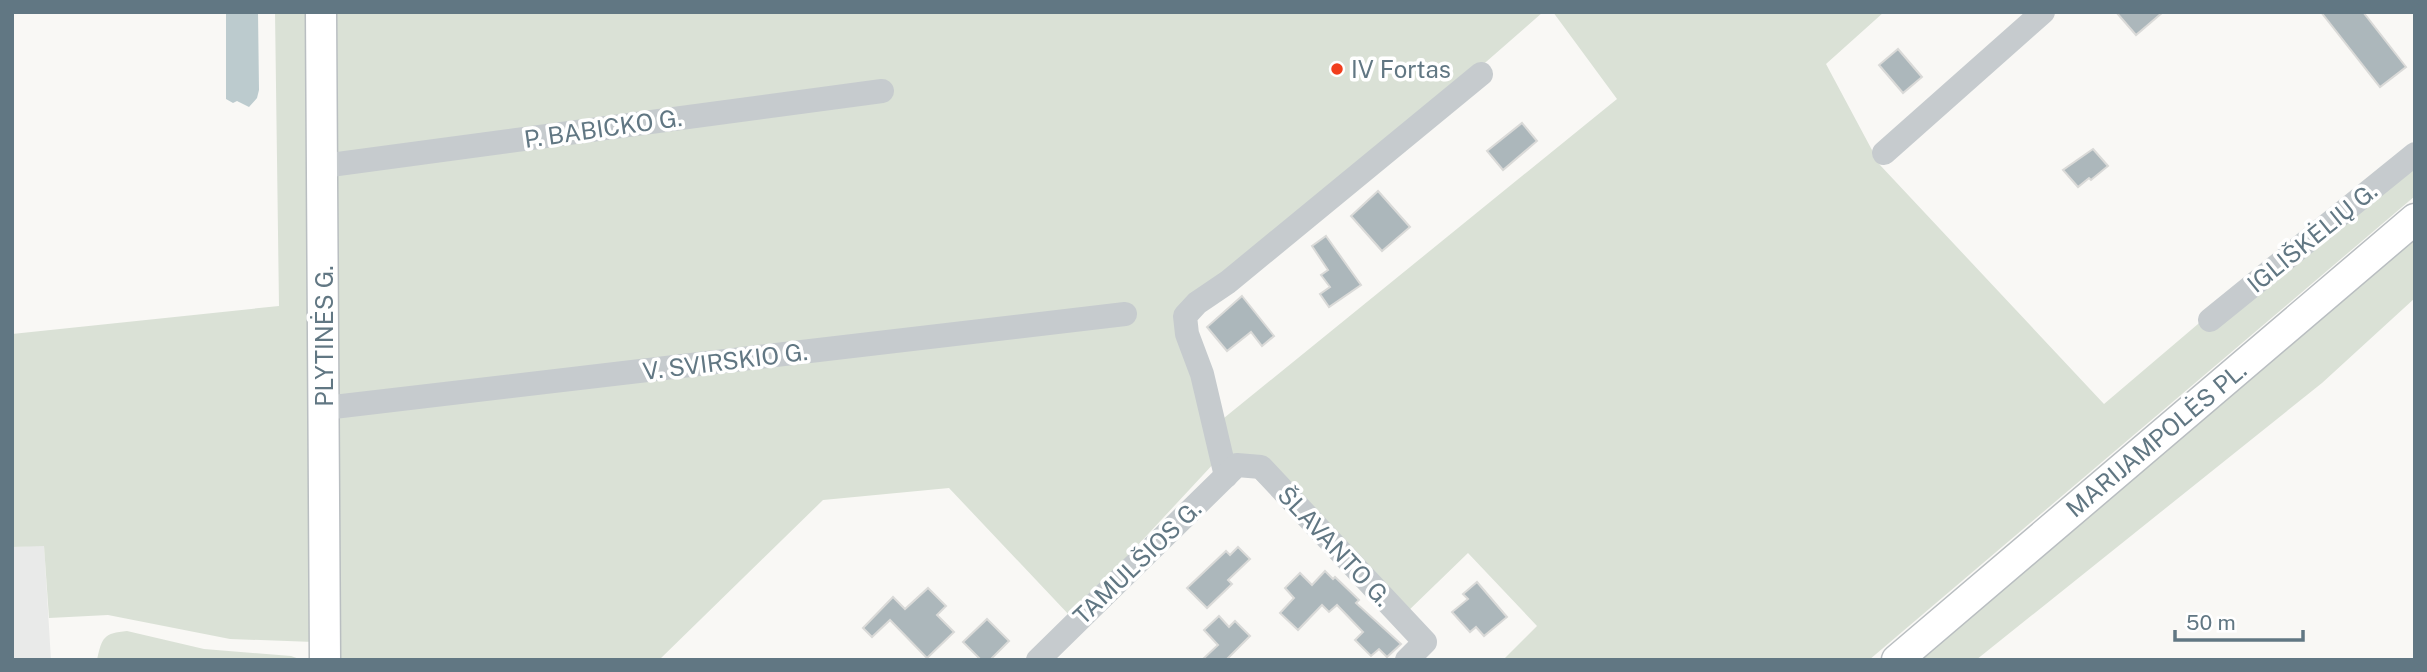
<svg xmlns="http://www.w3.org/2000/svg" width="2427" height="672" viewBox="0 0 2427 672" font-family="'Public Sans',sans-serif">
  <style>
    .built { fill: #e9eae9 }
    .green { fill: #dae1d6 }
    .water { fill: #bccbce }
    .building { fill: #acb7bb; stroke: #dadad8; stroke-width: 2 }
    .lines { fill: none; stroke-linecap: round; stroke-linejoin: round }
    .major-casing { stroke: #b9bec1; stroke-width: 33 }
    .minor { stroke: #c6cbce; stroke-width: 24 }
    .major { stroke: #fff; stroke-width: 30 }
    .poi-dot { fill: #f13e1d; stroke: #fff; stroke-width: 2.5 }
    .labels { text-anchor: middle; dominant-baseline: central; stroke-width: 7; stroke-linejoin: round; paint-order: stroke }
    .poi-label { font-size: 24px; fill: #617783; stroke: #fff; text-anchor: start }
    .street-label { font-size: 24px; fill: #617783; stroke: #fff }
  </style>
  <rect width="100%" height="100%" fill="#f9f8f5"/>
  <path class="built" d="M44 545 51 660H12V547Z"/>
  <g class="green">
    <path d="M275 12H305L314 642 230 639 108 615 49 618 44 546 12 547V334L279 306Z"/>
    <path d="M332 12H1543L1423 117 1184 310 1216 461 1071 617 949 488 823 500 659 660H338Z"/>
    <path d="M1553 12H1884L1826 64 1880 165 2104 404 2359 187 2415 167V196L1869 660H1503L1537 626 1468 553 1406 613 1229 455 1224 418 1617 99Z"/>
    <path d="M2415 238V298L2322 383 1976 660H1920L2287 349Z"/>
    <path d="M127 631 204 649 291 656 302 660H97C102 637 104 633 127 631Z"/>
  </g>
  <path class="water" d="M226 12H258L259 90 257 98 249 107 237 101 233 103 226 99Z"/>
  <g class="building">
    <path d="M2116 12H2163L2136 35Z"/>
    <path d="M2321 12H2363L2406 67 2380 87Z"/>
    <path d="M1898 49 1922 77 1903 93 1879 65Z"/>
    <path d="M1522 123 1537 141 1503 170 1487 151Z"/>
    <path d="M2093 149 2108 166 2091 180 2089 178 2078 187 2063 170Z"/>
    <path d="M1378 191 1410 227 1382 251 1351 216Z"/>
    <path d="M1326 236 1361 285 1329 307 1320 294 1330 287 1321 275 1328 270 1312 246Z"/>
    <path d="M1242 296 1274 336 1262 346 1251 332 1227 351 1207 327Z"/>
    <path d="M1238 547 1250 559 1228 580 1232 584 1207 608 1187 588 1226 551 1230 555Z"/>
    <path d="M1325 571 1333 579 1335 577 1359 600 1356 603 1401 644 1387 657 1379 649 1371 656 1355 640 1363 632 1337 605 1329 612 1322 605 1298 630 1280 613 1294 598 1285 588 1300 573 1312 585Z"/>
    <path d="M1477 582 1507 617 1484 636 1476 627 1470 632 1452 612 1468 599 1463 594Z"/>
    <path d="M928 588 946 606 937 615 954 632 927 658 890 620 872 637 863 628 893 597 905 609Z"/>
    <path d="M1219 616 1229 627 1235 621 1250 636 1226 660H1202L1218 645 1204 630Z"/>
    <path d="M987 619 1009 641 990 660H981L963 642Z"/>
  </g>
  <g class="lines">
    <g class="major-casing">
      <g id="major">
        <path d="M321 12 325 660"/>
        <path d="M1897 660 2415 219"/>
      </g>
    </g>
    <g class="minor">
      <path d="M1884 153 2043 12"/>
      <path d="M323 166 882 91"/>
      <path d="M2210 320 2415 154"/>
      <path d="M325 408 1125 314"/>
      <path d="M1226 476 1202 374 1187 334 1185 316 1197 303 1228 282 1481 74"/>
      <path d="M1038 660 1237 465 1261 467 1425 642 1407 660"/>
    </g>
    <use href="#major" class="major"/>
  </g>
  <circle class="poi-dot" cx="1337" cy="69" r="7"/>
  <g class="labels">
    <g class="poi-label">
      <text x="1351" y="69">IV Fortas</text>
    </g>
    <g class="street-label">
      <text transform="translate(603 128) rotate(-8)">P. BABICKO G.</text>
      <text transform="translate(2312 237) rotate(-39)">IGLIŠKĖLIŲ G.</text>
      <text transform="translate(324 336) rotate(-90)">PLYTINĖS G.</text>
      <text transform="translate(725 361) rotate(-7)">V. SVIRSKIO G.</text>
      <text transform="translate(2156 439) rotate(-40)">MARIJAMPOLĖS PL.</text>
      <text transform="translate(1335 546) rotate(47)">ŠLAVANTO G.</text>
      <text transform="translate(1137 562) rotate(-44)">TAMULŠIOS G.</text>
    </g>
  </g>
  <rect width="2427" height="672" fill="none" stroke="#617783" stroke-width="28"/>
  <path d="M2175 630v10h128v-10" fill="none" stroke="#617783" stroke-width="3.5"/>
  <text x="2186" y="630" font-size="21" fill="#617783" stroke="#ffffff" stroke-width="5" paint-order="stroke">50 m</text>
</svg>
